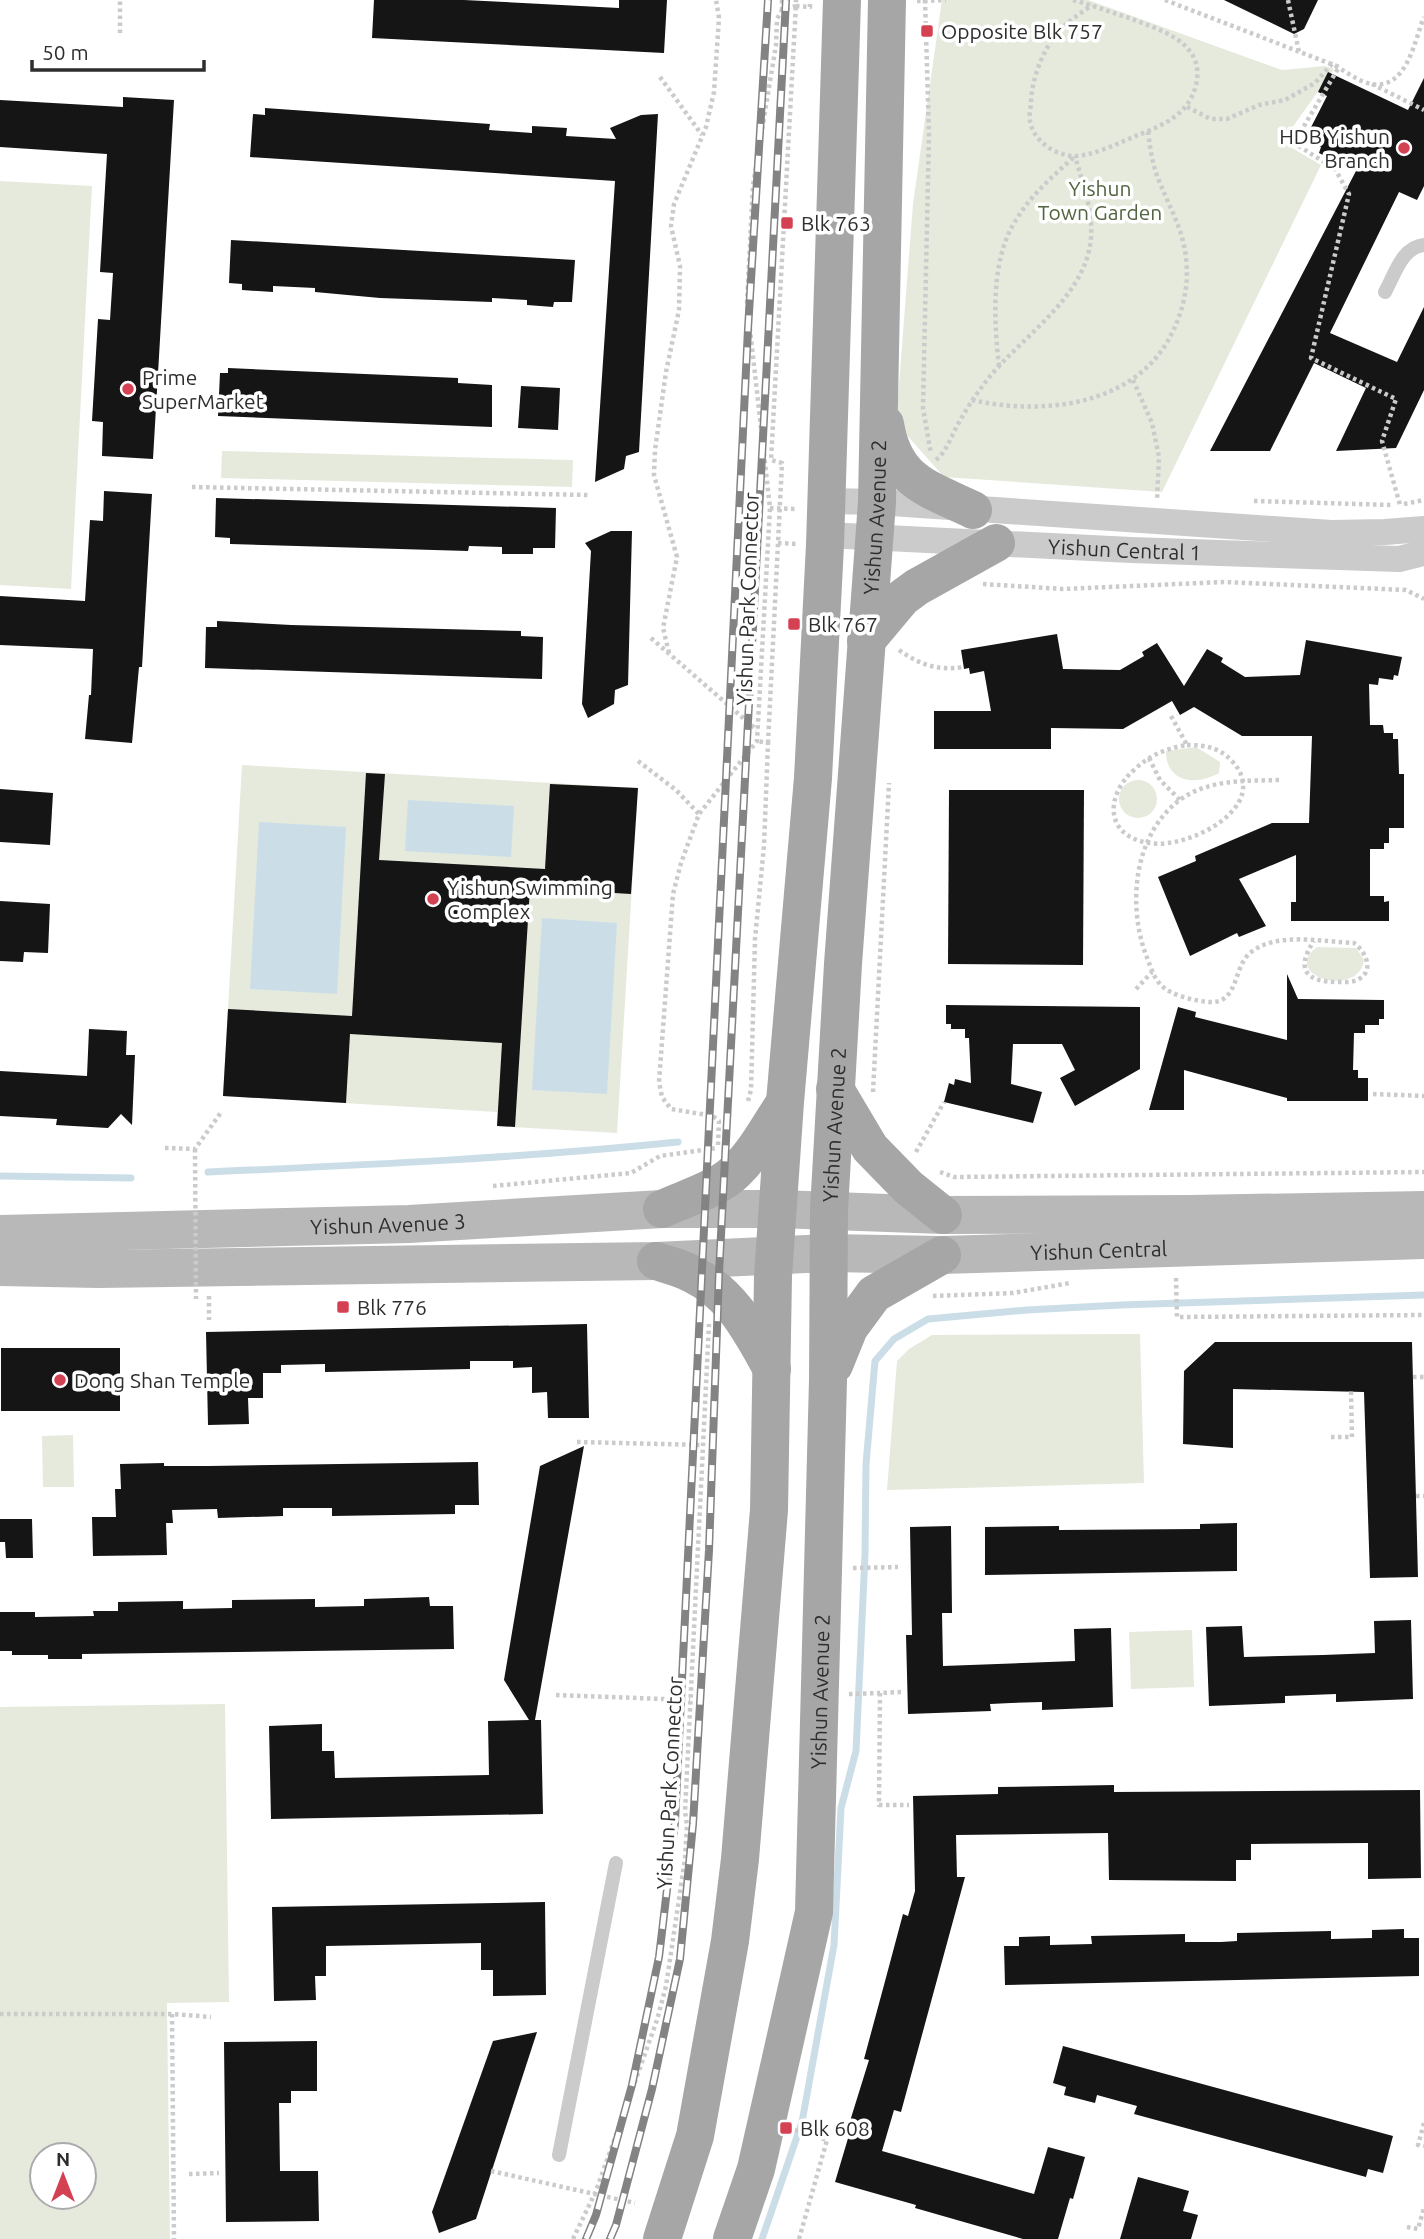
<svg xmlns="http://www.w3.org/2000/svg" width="1424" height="2239" viewBox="0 0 1424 2239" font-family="Ubuntu,sans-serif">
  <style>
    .green { fill: #e5eadd; fill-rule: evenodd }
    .water { fill: #cbdee8 }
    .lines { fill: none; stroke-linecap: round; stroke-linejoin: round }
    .stream { stroke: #cbdee8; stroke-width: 7 }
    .building { fill: #151515 }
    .path { stroke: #cbcbcb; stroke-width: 4.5; stroke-dasharray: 3.5 3.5; stroke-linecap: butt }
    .service { stroke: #cbcbcb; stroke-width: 14 }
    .minor { stroke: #cbcbcb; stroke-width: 26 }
    .secondary { stroke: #b8b8b8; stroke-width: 38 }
    .primary { stroke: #a6a6a6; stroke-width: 38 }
    .rail-casing { stroke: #838383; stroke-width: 8 }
    .rail { stroke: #fff; stroke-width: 5; stroke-dasharray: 16; stroke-linecap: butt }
    .path-bridge { stroke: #cbcbcb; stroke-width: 4.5; stroke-dasharray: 3.5 3.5; stroke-linecap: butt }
    .poi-dot { fill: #d44153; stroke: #fff; stroke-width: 2.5 }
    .labels { text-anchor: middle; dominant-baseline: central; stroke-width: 7; stroke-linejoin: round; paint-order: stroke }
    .poi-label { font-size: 21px; fill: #2e2e2e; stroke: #fff; text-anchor: start }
    .park-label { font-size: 21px; fill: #536540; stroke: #fff }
    .street-label { font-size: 21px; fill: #2e2e2e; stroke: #fff }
  </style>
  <rect width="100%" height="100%" fill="#fff"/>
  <g class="green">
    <path d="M942 0H1088L1282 70 1325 66 1334 69 1282 142 1321 165 1162 492 944 477 896 423 913 204Z"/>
    <path d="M0 181 92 186 71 589 0 585Z"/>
    <path d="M222 451 573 460 572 487 221 478Z"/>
    <path d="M1196 747 1220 762 1219 773C1196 786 1166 783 1166 751Z"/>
    <path d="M242 765 638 788 617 1133 497 1126V1112L223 1096Z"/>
    <circle cx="1138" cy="799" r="19"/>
    <path d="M1317 947 1356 948 1364 960C1359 999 1279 976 1317 947Z"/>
    <path d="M1140 1334 1144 1483 887 1490 897 1361 909 1349 932 1335Z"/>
    <path d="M73 1435 74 1487H43L42 1436Z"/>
    <path d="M1192 1630 1194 1687 1131 1689 1129 1632Z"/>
    <path d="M225 1704 229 2002 167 2003 170 2239H0V1707ZM42 2155H84V2197H42Z"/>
  </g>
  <g class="water">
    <path d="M408 800 514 806 511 857 405 851Z"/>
    <path d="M259 822 346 827 337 994 250 989Z"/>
    <path d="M542 918 617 923 607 1094 532 1090Z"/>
  </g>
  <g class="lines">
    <g class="stream">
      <path d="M208 1172C365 1165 522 1158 678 1142"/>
      <path d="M0 1176 131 1178"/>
      <path d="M762 2239 802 2122 834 1945 841 1808 856 1751 865 1555 866 1464 875 1361 894 1339 928 1319 1027 1310 1121 1305 1424 1295"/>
    </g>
  </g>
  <g class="building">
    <path d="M374 0H464L619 8V0H667L664 53 372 38Z"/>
    <path d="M1224 0H1318L1304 29 1294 34Z"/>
    <path d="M1328 72 1408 110 1424 78V186L1417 200 1399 192 1330 333 1397 362 1424 307V390L1396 448 1336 451 1366 388 1314 363 1270 451H1210L1356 171 1319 153 1321 147 1305 139 1327 96 1318 92Z"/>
    <path d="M123 97 174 100 153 459 102 456 103 422 92 421 98 319 110 320 113 273 100 272 107 154 0 147V100L123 107Z"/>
    <path d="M265 108 490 124 489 130 532 133V126L567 128 566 136 616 139 610 128 641 115 658 114 639 452 626 456 624 469 595 482 615 181 250 157 253 114 265 115Z"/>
    <path d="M231 240 575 260 572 302H554L553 307 527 305V300L492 298V302L380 298 315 292V288L273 286V292L242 290V284L229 283Z"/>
    <path d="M228 368 458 378V383L492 385V427L218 416 220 373H228Z"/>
    <path d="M521 386 560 388 558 430 518 428Z"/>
    <path d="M104 491 152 494 142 667H139L132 743 85 739 89 695H91L93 649 0 645V596L85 601 90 520 103 521Z"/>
    <path d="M216 498 556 508 555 548H533V554H502V547L469 546 468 551 230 544V538L215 537Z"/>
    <path d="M611 531H632L628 685 615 690 614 704 588 718 582 704 591 551 585 543Z"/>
    <path d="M217 621 291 625 521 631V636L543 637 542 679 205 668 206 627H217Z"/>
    <path d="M1057 634 1063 669 1120 670 1144 656 1142 652 1157 643 1184 686 1207 649 1223 658 1221 662 1245 677 1300 675 1306 640 1402 657 1398 676 1394 675 1393 680 1379 678 1378 685 1369 684 1370 725H1383L1384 733H1393V739H1398L1399 774H1404V828H1389V843H1384V849H1370V896H1384V902L1389 901V921H1291V902H1296V855L1239 879 1266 926 1239 937 1237 933 1190 956 1158 877 1196 861 1195 856 1272 823H1309L1312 736H1242L1194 707 1180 715 1172 701 1123 729 1051 728V749H934V711H991L984 671 970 674 969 668 964 669 961 650Z"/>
    <path d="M366 773 385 774 379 860 545 869 550 784 638 788 631 894 530 888 515 1127 497 1126 502 1043 350 1034 346 1103 223 1096 228 1009 352 1016Z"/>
    <path d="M0 789 53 793 50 845 0 842Z"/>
    <path d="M949 790H1084L1083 965 948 964Z"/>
    <path d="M0 901 50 904 48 953 24 952 23 962 0 961Z"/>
    <path d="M1287 974 1298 999 1384 1000V1019H1379V1025H1365V1033H1354L1353 1070H1358V1078H1368V1101H1287V1098L1184 1070V1110H1149L1178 1007 1196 1012 1195 1017 1287 1040Z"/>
    <path d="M946 1005 1140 1007V1069L1075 1106 1060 1078 1075 1070 1062 1044H1013L1011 1084 1042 1092 1033 1123 944 1102 949 1083 954 1085 955 1079 971 1083 969 1038H965V1029H951V1024H946Z"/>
    <path d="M89 1029 127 1031 126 1055H135L132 1125 121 1114 108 1128 56 1125 57 1119 0 1116V1071L87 1076Z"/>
    <path d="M587 1324 589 1418H548L547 1392 532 1393V1367L513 1368V1361H470V1369L325 1372V1364L281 1365V1373H263V1398H248L249 1424 208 1425 206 1332Z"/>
    <path d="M1215 1342H1412L1418 1577 1370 1578 1364 1392 1233 1389V1448L1183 1444 1184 1371Z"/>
    <rect x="1" y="1348" width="119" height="63"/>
    <path d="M584 1446 535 1720H541L543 1814 271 1819 269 1726 322 1724V1751H334L335 1778 489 1775 488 1721 529 1720 504 1680 540 1466Z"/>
    <path d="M478 1462 479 1505H455V1514L332 1516V1508H283V1516L218 1518 217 1509 172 1510 173 1523H166L167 1555 93 1556 92 1517H116L115 1489H121L120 1464 164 1463V1466H209Z"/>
    <path d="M0 1519H32L33 1558H6L5 1542H0Z"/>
    <path d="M1237 1523V1571L985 1575V1527L1059 1526V1530L1200 1529V1524Z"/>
    <path d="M951 1526 952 1613H942L943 1666 1075 1661 1074 1629 1111 1628 1113 1707 1042 1710V1702L1011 1703 990 1704 991 1711 908 1714 906 1635H912L910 1527Z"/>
    <path d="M429 1597 430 1606H453L454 1649 82 1654V1659H48V1655H12V1651H0V1612H35V1617L94 1616 93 1611H118V1602L183 1601V1609L232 1608V1600L315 1599V1607L364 1606V1599Z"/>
    <path d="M1411 1620 1413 1699 1336 1702V1694L1285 1696V1703L1209 1706 1206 1627 1242 1626 1244 1657 1323 1655 1375 1653 1374 1621Z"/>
    <path d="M1114 1785V1792L1420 1790 1421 1878 1368 1879V1843L1251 1844V1860H1236V1881L1109 1880 1108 1833 956 1835 957 1877H965L901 2112 894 2110 882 2151 1034 2194 1048 2147 1085 2157 1073 2199 1070 2198 1058 2239H1023L915 2208 916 2205 835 2182 849 2135 846 2134 869 2060 864 2059 884 1985 903 1914 908 1916 915 1891 913 1796 998 1794V1787Z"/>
    <path d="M545 1902 546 1995 493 1996V1970H481V1943L326 1946V1976H315L316 2000 274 2001 272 1907Z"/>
    <path d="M1404 1929V1938H1419V1976L1005 1985 1004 1946H1019V1937L1050 1936V1945L1092 1944 1091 1936 1185 1934V1942H1221L1237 1941V1933L1331 1931V1939L1372 1938V1930Z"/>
    <path d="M537 2032 476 2219 439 2233 432 2212 493 2041Z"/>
    <path d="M317 2041V2091H291V2103H279L280 2171H318L319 2221 226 2222 224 2042Z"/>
    <path d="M1063 2046 1393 2136 1383 2173 1368 2169 1366 2177 1134 2114 1137 2106 1097 2095 1095 2103 1064 2095 1066 2087 1053 2083Z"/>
    <path d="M1138 2177 1189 2191 1183 2211 1198 2215 1191 2239H1120Z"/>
  </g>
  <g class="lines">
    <g class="path">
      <path d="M782 0V10"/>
      <path d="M925 0 929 133 923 408 931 454"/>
      <path d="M1073 0C1092 5 1110 12 1129 18 1160 30 1206 42 1196 85 1189 114 1164 125 1138 135 1121 142 1091 157 1073 156 1054 155 1033 140 1030 121 1029 116 1030 110 1031 105 1031 82 1041 54 1055 36 1063 24 1080 14 1092 5"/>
      <path d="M1165 0 1339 67 1294 143 1335 169 1349 194 1311 358 1396 399 1382 441 1400 505"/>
      <path d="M1288 0 1299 52"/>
      <path d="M796 6 810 7V4"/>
      <path d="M120 33V0"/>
      <path d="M660 77 702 135"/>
      <path d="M1372 84 1424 110"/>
      <path d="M1187 107 1211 119H1227L1259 105 1285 100 1315 83 1332 64C1344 70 1357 81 1371 84 1407 90 1414 42 1424 17"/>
      <path d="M999 366C994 321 990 260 1016 220 1031 195 1053 176 1074 157"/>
      <path d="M1133 380 1152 423 1159 457 1157 500"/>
      <path d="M972 400C1044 416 1138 406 1173 331 1184 308 1189 284 1186 258 1183 228 1168 205 1158 178 1152 163 1150 147 1148 131"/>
      <path d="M936 460C946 452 950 439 956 428 965 411 975 395 988 379 1024 333 1096 292 1091 224 1090 202 1081 178 1075 156"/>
      <path d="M192 487 588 495"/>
      <path d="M1254 501 1392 505"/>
      <path d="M1404 504 1424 500"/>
      <path d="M770 508 797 509"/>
      <path d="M778 543 797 544"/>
      <path d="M983 584 1063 589 1224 582 1406 590 1424 599"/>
      <path d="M651 638 757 730"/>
      <path d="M899 650C920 665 938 671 964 667"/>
      <path d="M669 653 663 628 677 557 654 475 655 450 666 372 679 310 680 266 671 226 674 204 706 127 714 92 719 18 716 0"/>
      <path d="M1171 716 1187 745"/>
      <path d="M768 743 782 463 771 460 796 4"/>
      <path d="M1187 745C1205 745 1218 747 1231 760 1275 805 1189 850 1149 843 1104 836 1105 795 1135 769 1150 755 1167 748 1187 745Z"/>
      <path d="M1149 758 1160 780 1180 800"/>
      <path d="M638 761 676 790 699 814"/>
      <path d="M1279 780C1246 781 1210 779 1181 799 1134 833 1127 904 1146 955 1150 965 1153 976 1160 984 1169 995 1195 1001 1209 1002 1239 1004 1233 967 1250 953 1276 931 1323 942 1354 943 1365 951 1375 970 1359 979 1353 983 1343 982 1337 982 1306 982 1295 969 1314 941"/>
      <path d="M1136 989 1152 972"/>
      <path d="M873 1092 889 783"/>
      <path d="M1373 1094 1424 1096"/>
      <path d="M748 1101 751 1090 755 939 764 846 768 743 757 741"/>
      <path d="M718 1145 719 1121 713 1116 671 1109 662 1097 659 1082 673 894 681 863 699 814 757 741 770 508 747 303 753 185 776 45 777 19 782 10 796 6V0"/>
      <path d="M165 1148 195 1149 222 1111"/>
      <path d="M916 1152 944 1102"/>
      <path d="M940 1172 954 1177 1424 1172"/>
      <path d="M493 1186 631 1173 660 1156 717 1148"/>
      <path d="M1176 1278 1177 1317 1424 1315"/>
      <path d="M209 1296V1320"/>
      <path d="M933 1296 1013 1293 1070 1283"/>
      <path d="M1413 1377H1424"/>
      <path d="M1331 1437H1352L1351 1391"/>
      <path d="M577 1442 703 1445"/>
      <path d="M1416 1496H1424"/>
      <path d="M853 1568 898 1567"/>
      <path d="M901 1692 880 1693 879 1805H909"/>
      <path d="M849 1694 880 1693"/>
      <path d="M556 1695 690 1700"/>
      <path d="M0 2014H172L211 2017"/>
      <path d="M172 2014 174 2239"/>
      <path d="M1424 2123 1418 2145 1424 2146"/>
      <path d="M795 2130 827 2140 799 2239"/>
      <path d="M491 2171 635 2203"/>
      <path d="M189 2174 219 2173"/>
      <path d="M1407 2227 1418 2229 1424 2208"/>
      <path d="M573 2239 596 2191 657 2020 666 1986 685 1859 687 1825 685 1812 709 1324"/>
    </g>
    <g class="service">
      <path d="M1385 292C1395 274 1402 247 1424 245"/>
      <path d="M559 2155 616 1863"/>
    </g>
    <g class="minor">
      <path d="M827 501 877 502 1331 533 1385 532 1424 529"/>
      <path id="s1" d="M826 535 1131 550 1399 559 1424 553"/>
    </g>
    <g class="secondary">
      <path id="s2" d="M0 1234 409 1224 662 1209H778L943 1215 1191 1214 1424 1210"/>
      <path id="s3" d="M0 1267 98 1269 656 1261 829 1253 942 1255 1424 1240"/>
    </g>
    <g class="primary">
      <path d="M885 424C894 481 927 488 973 510"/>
      <path d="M866 641 902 598 917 587 996 543"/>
      <path d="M835 1089 870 1148 908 1187 943 1215"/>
      <path d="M662 1209C686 1198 718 1189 736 1171 756 1152 769 1126 784 1104"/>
      <path d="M656 1261C668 1265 681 1268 692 1274 733 1294 751 1332 772 1369"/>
      <path d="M834 1365 849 1328 874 1294 942 1255"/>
      <path d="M662 2239 695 2136 730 1941 740 1859 769 1510 773 1276 785 1102 813 778 825 545 842 0"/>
      <path id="s4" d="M732 2239 756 2169 814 1912 828 1380 829 1210 843 964 877 502 887 0"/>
    </g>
    <g class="rail-casing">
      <g id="rail">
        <path d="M586 2239 596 2215 632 2085 659 1957 675 1822 748 329 768 0"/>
        <path d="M610 2239 616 2225 652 2089 680 1959 693 1824 709 1550 719 1273 786 0"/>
      </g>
    </g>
    <use href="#rail" class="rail"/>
    <g class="path-bridge">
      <path d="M917 1 946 0"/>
      <path d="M195 1149 196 1299"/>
    </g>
  </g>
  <g class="poi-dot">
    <rect x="920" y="24" width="14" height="14" rx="3.5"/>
    <circle cx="1404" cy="148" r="7"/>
    <rect x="780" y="216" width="14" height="14" rx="3.5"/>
    <circle cx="128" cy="389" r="7"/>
    <rect x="787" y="617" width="14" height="14" rx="3.5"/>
    <circle cx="433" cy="899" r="7"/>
    <rect x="336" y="1300" width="14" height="14" rx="3.5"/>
    <circle cx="60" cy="1380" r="7"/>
    <rect x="779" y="2121" width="14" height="14" rx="3.5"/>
  </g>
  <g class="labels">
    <g class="poi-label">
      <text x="941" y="31">Opposite Blk 757</text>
      <text x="1390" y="136" text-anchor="end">HDB Yishun<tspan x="1390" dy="24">Branch</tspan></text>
      <text x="801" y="223">Blk 763</text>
      <text x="142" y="377">Prime<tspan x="142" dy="24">SuperMarket</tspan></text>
      <text x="808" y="624">Blk 767</text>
      <text x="447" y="887">Yishun Swimming<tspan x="447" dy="24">Complex</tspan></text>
      <text x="357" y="1307">Blk 776</text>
      <text x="74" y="1380">Dong Shan Temple</text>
      <text x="800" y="2128">Blk 608</text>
    </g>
    <g class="park-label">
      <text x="1100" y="188">Yishun<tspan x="1100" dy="24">Town Garden</tspan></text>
    </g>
    <g class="street-label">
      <text stroke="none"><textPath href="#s4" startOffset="1734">Yishun Avenue 2</textPath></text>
      <text stroke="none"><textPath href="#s1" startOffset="299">Yishun Central 1</textPath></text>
      <text transform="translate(747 599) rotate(-88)">Yishun Park Connector</text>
      <text stroke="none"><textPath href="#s4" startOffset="1125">Yishun Avenue 2</textPath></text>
      <text stroke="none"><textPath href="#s2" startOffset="388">Yishun Avenue 3</textPath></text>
      <text stroke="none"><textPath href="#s3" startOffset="1099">Yishun Central</textPath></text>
      <text stroke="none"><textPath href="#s4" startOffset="558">Yishun Avenue 2</textPath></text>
      <text transform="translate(669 1783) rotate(-87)">Yishun Park Connector</text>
    </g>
  </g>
  <g transform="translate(63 2176)"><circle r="33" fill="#ffffff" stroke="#ababab" stroke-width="2"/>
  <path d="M0-5L12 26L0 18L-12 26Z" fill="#d44153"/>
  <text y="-10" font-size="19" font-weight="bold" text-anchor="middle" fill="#2e2e2e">N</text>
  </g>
  <path d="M32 60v10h172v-10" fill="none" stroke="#2e2e2e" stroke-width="3.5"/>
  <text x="42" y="60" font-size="21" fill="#2e2e2e" stroke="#ffffff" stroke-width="5" paint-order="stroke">50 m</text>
</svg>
